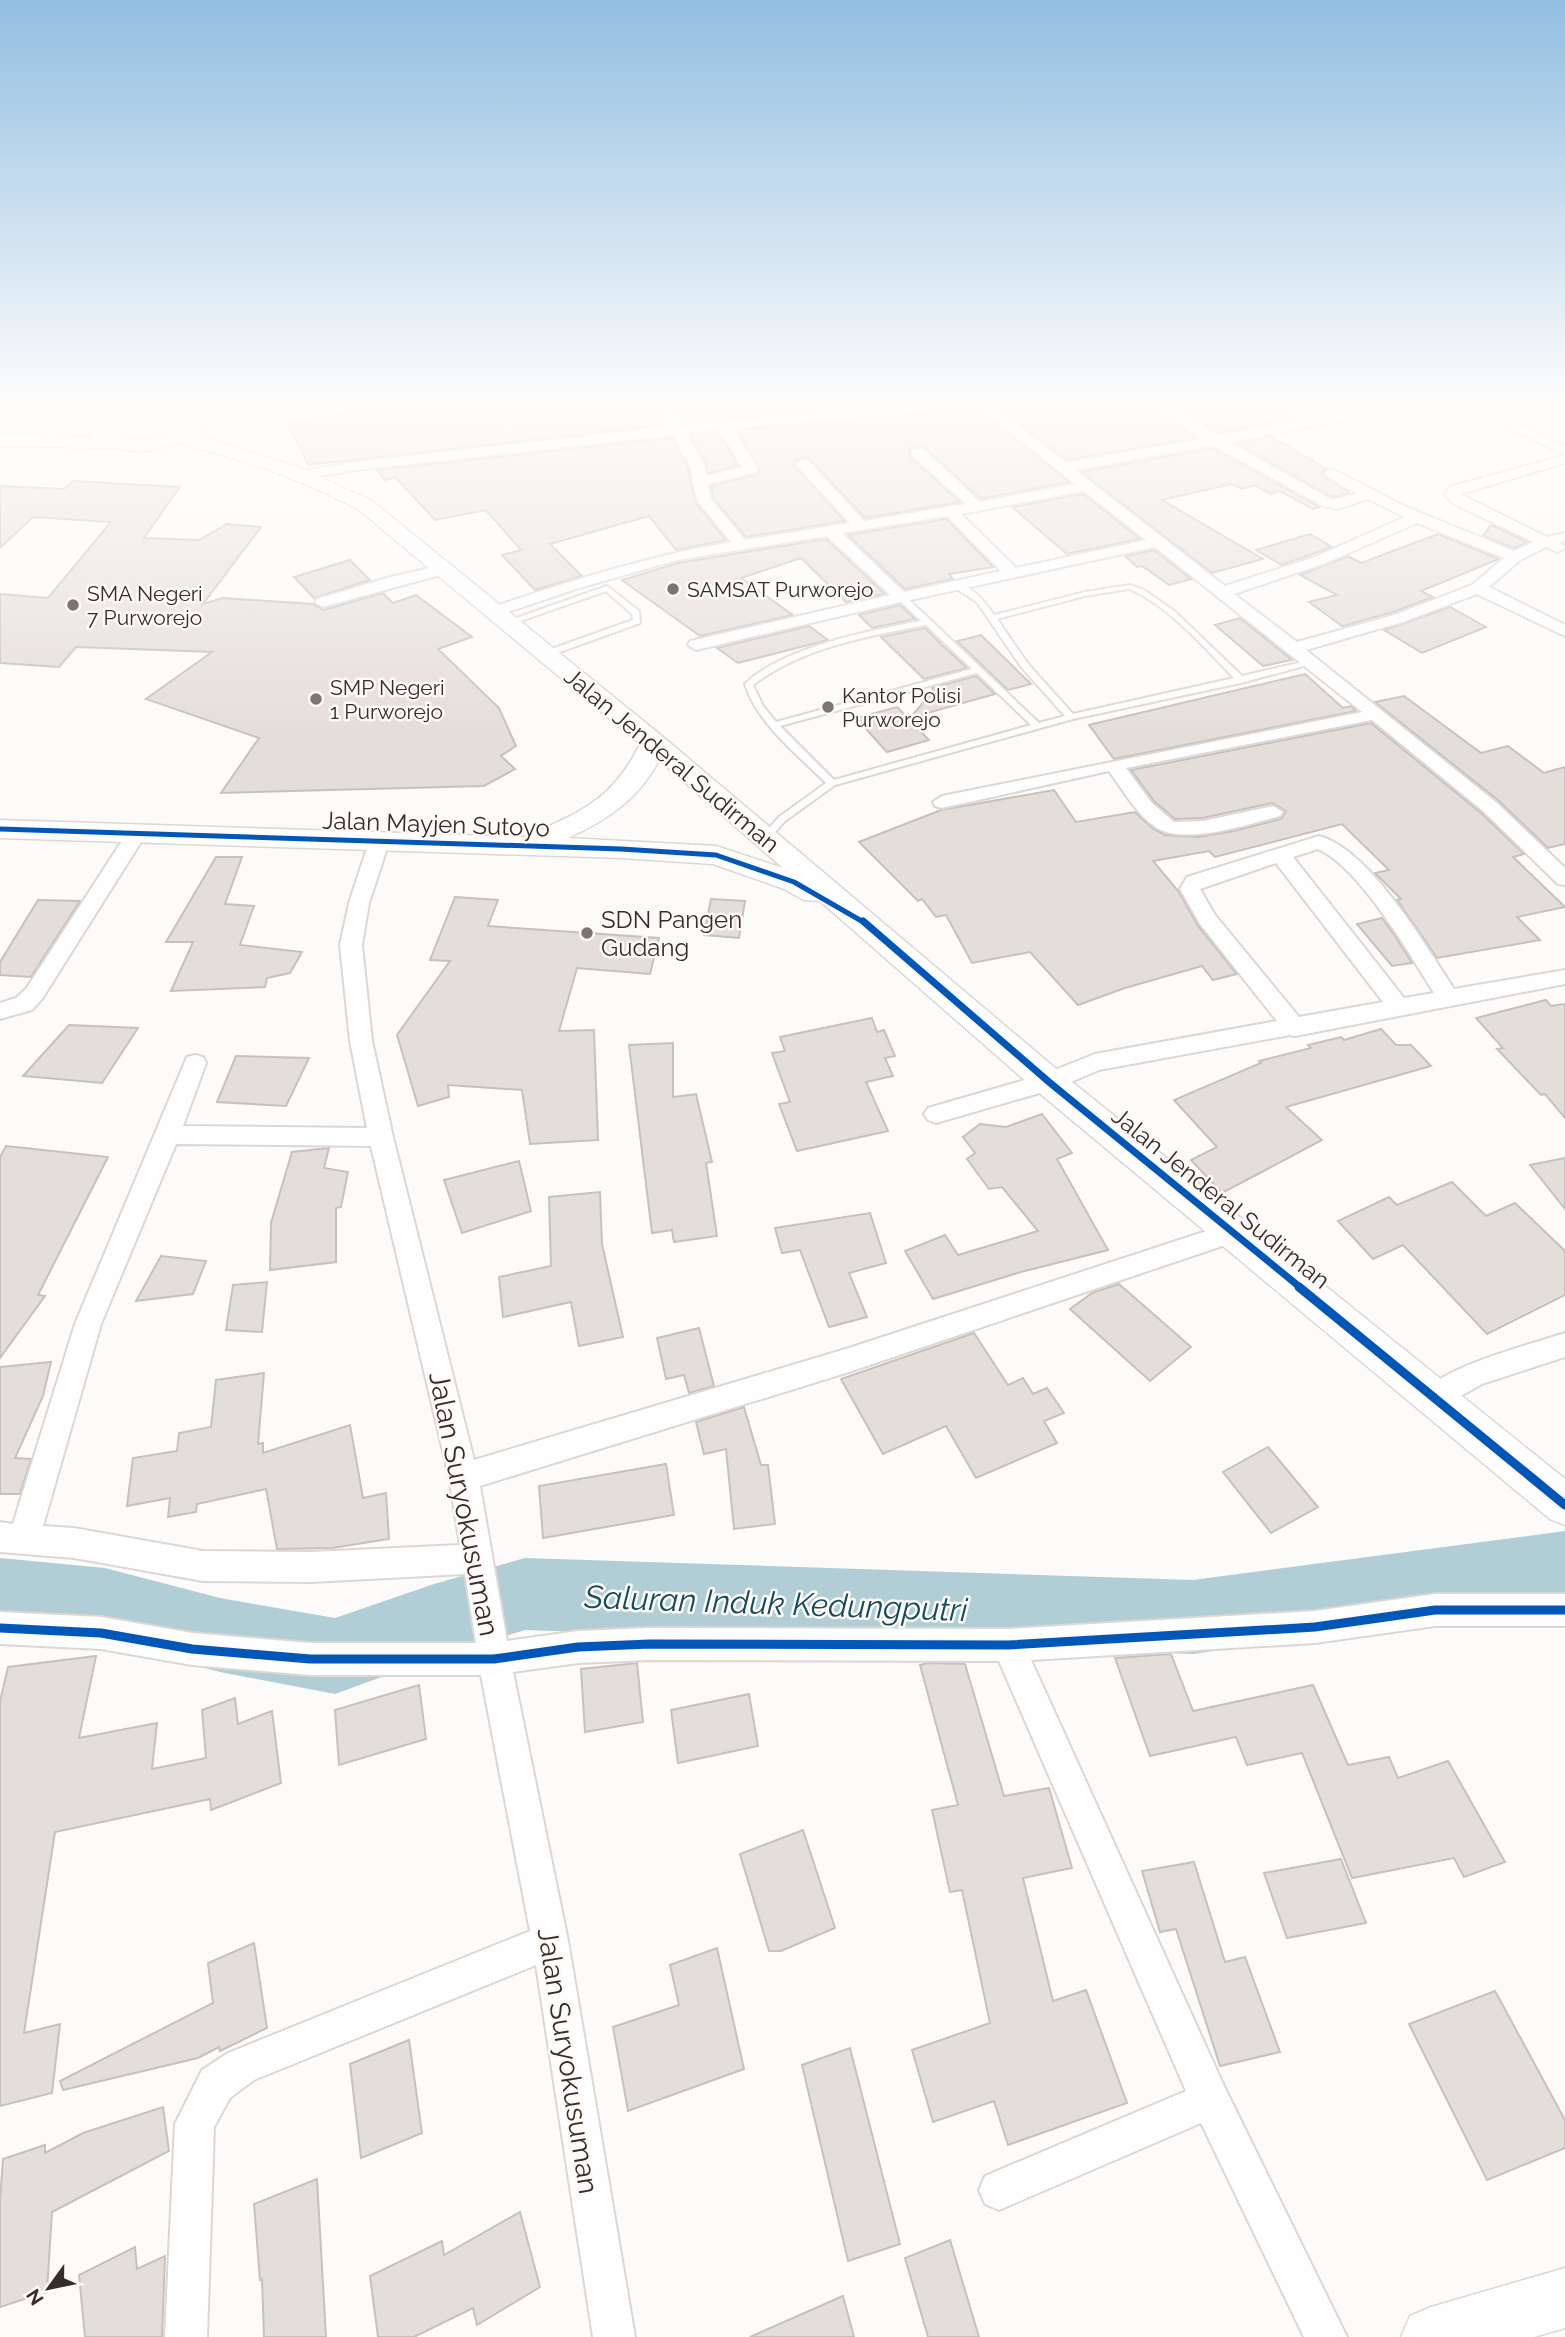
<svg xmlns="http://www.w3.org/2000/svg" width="1565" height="2337" viewBox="0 0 1565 2337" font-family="Raleway,sans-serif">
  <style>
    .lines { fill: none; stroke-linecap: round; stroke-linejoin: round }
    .river { fill: #b1ced7; fill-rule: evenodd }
    .building { fill: #e4dedb; stroke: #c6c1be; stroke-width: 2 }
    .lane-casing { stroke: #ddd7d4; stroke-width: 4 }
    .street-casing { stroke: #ddd7d4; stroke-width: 4 }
    .secondary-casing { stroke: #ddd7d4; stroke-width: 3 }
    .lane { fill: #fffefe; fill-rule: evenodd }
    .street { fill: #fffefe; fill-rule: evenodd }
    .secondary { fill: #fffefe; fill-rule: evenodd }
    .cycleway-far2-casing { stroke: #fffaf7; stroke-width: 9 }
    .cycleway-far1-casing { stroke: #fffaf7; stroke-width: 11 }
    .cycleway-casing { stroke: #fffaf7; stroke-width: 13 }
    .cycleway-far2 { stroke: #0057b8; stroke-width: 5 }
    .cycleway-far1 { stroke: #0057b8; stroke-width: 7 }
    .cycleway { stroke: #0057b8; stroke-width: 9 }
    .poi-dot { fill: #7c7571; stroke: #fffaf7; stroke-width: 2.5 }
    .labels { text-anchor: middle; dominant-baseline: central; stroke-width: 5; stroke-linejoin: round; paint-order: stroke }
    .far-poi-label { font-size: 21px; fill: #362d28; stroke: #fffaf7; text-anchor: start }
    .street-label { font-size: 24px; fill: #362d28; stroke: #fffaf7 }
    .poi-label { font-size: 24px; fill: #362d28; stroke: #fffaf7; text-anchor: start }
    .near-street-label { font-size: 28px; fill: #362d28; stroke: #fffaf7 }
    .near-water-label { font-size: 32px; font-style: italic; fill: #114d5c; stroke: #fffaf7 }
  </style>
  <rect width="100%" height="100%" fill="#fdfbf9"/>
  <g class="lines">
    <path class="river" d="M1565 1531V1601L1193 1654 525 1630 434 1658 335 1694 220 1672 105 1642 0 1630V1558L105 1568 220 1598 335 1618 434 1584 525 1558 1193 1580Z"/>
  </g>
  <g class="building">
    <path d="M366 407H655L665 425 308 465 288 424 367 410Z"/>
    <path d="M673 407H856L682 423Z"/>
    <path d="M937 407H977L1069 482 981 499 924 447 912 446 909 449 910 457 960 502 865 518 810 459 804 457 795 462 794 465 845 521 746 537 713 498 711 486 757 475 760 470 737 430 929 414Z"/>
    <path d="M1039 407H1155L1196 438 1067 460 1004 412Z"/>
    <path d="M1175 407H1288L1289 419 1218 433Z"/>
    <path d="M718 432 739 465 708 473 706 464 690 435Z"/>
    <path d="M1272 437 1327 469 1322 472 1325 477 1350 493 1332 497 1236 443Z"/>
    <path d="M672 438 688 466 695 502 726 540 676 550 649 516 550 544 582 576 535 590 502 555 521 550 486 510 435 520 395 477 385 480 377 470Z"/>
    <path d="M1213 448 1319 507 1313 509 1280 491 1271 494 1254 485 1242 489 1232 484 1162 500 1263 559 1212 573 1081 472Z"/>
    <path d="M73 481 180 487 144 538 199 540 227 524 261 527 203 604 223 598 313 604 324 610 383 593 393 603 416 595 472 637 438 649 499 708 516 746 501 756 515 769 484 786 221 793 259 738 146 699 212 652 76 647 59 667 0 663V594L48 598 111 522 33 517 0 548V486L64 489Z"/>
    <path d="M1083 494 1140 539 1067 554 1012 507Z"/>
    <path d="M946 519 993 567 949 574 953 579 905 589 848 535Z"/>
    <path d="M1491 525 1528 542 1514 548 1483 536Z"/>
    <path d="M1310 534 1332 547 1282 565 1256 550Z"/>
    <path d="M1438 534 1499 559 1421 591 1433 597 1393 612 1347 625 1342 626 1309 602 1337 595 1300 575 1348 556 1361 563Z"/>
    <path d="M826 539 885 594 846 602 801 558 741 578 793 615 700 636 622 580 678 563Z"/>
    <path d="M1154 550 1191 579 1169 585 1142 566 1137 567 1125 556Z"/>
    <path d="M350 560 370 580 314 598 294 577Z"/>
    <path d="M900 605 915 619 872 628 859 615Z"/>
    <path d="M1450 607 1486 627 1422 653 1384 630Z"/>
    <path d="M1240 618 1292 660 1263 666 1215 625Z"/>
    <path d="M809 626 828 640 738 663 717 648Z"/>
    <path d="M925 628 942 645 967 668 924 679 881 637Z"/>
    <path d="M981 635 1031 684 1008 690 957 641Z"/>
    <path d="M1305 674 1343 708 1351 706 1356 711 1114 759 1089 725Z"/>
    <path d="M976 676 995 694 910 718 934 690 932 688Z"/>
    <path d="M1404 696 1481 753 1508 746 1544 773 1565 767V844L1548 848 1499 801 1375 702Z"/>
    <path d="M897 707 929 740 887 752 856 718Z"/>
    <path d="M1371 723 1481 813 1524 854 1513 857 1565 907 1517 917 1540 940 1437 958 1397 900 1401 899 1375 873 1389 870 1342 824 1215 857 1209 851 1153 861 1179 892 1198 926 1237 974 1213 980 1202 966 1125 988 1078 1005 1030 952 972 963 946 915 936 917 922 899 918 901 859 842 941 810 1054 790 1076 822 1135 812 1152 828 1165 835 1198 837 1234 831 1281 819 1286 811 1272 803 1203 818 1175 819 1154 801 1131 770Z"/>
    <path d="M216 857H242L225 904 254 906 240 945 302 952 290 973 267 978 265 987 171 991 193 942H166Z"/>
    <path d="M455 897 498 900 488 926 659 938 650 974 577 968 559 1031 594 1030 598 1140 530 1144 522 1090 448 1085 449 1097 418 1106 397 1035 450 961 430 960Z"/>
    <path d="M711 899 745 901 739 938 704 935Z"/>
    <path d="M38 900 80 901 31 977 0 975V962Z"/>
    <path d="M1382 918 1395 936 1412 963 1392 966 1357 924Z"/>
    <path d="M1546 1000 1551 1006 1565 1004V1118L1545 1094 1541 1095 1497 1049 1503 1048 1476 1018Z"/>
    <path d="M872 1018 877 1032 884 1030 895 1056 885 1058 893 1076 866 1082 888 1131 797 1151 779 1104 790 1102 772 1053 785 1051 780 1037Z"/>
    <path d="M69 1025 138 1028 102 1083 23 1076Z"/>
    <path d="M1381 1029 1396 1045H1411L1431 1066 1286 1107 1322 1140 1222 1193 1191 1160 1217 1147 1174 1100 1261 1063 1259 1061 1311 1048 1308 1045 1341 1037 1344 1040Z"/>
    <path d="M673 1043V1097L696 1094 712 1162 706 1163 717 1236 674 1242 672 1230 652 1233 629 1045Z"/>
    <path d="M236 1056 309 1058 286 1106 217 1102Z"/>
    <path d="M1042 1114 1072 1153 1057 1159 1108 1250 1021 1272 933 1299 905 1251 945 1235 958 1255 1038 1231 1002 1187 989 1189 967 1159 975 1153 963 1137 980 1124 1006 1127Z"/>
    <path d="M6 1146 108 1157 38 1295 45 1296 0 1358V1157Z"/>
    <path d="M329 1148 324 1168 348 1172 341 1207 336 1208V1262L270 1270 271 1223 292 1152Z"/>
    <path d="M1565 1158V1209L1530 1165Z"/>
    <path d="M519 1161 531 1211 462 1233 444 1180Z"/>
    <path d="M1452 1182 1486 1216 1515 1203 1565 1251V1295L1487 1334 1403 1245 1373 1259 1338 1221 1389 1197 1397 1205Z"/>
    <path d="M600 1192 602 1244 623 1337 579 1346 571 1302 503 1317 499 1277 551 1266 549 1197Z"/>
    <path d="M870 1213 886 1263 849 1273 867 1317 829 1327 800 1250 782 1253 775 1228Z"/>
    <path d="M161 1256 206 1261 193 1294 136 1301Z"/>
    <path d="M267 1282 262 1332 226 1330 233 1285Z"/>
    <path d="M1119 1284 1191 1347 1150 1381 1070 1309 1092 1293Z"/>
    <path d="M699 1328 714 1386 689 1393 684 1375 666 1379 657 1338Z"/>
    <path d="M974 1333 1008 1385 1023 1378 1033 1394 1047 1388 1064 1413 1044 1421 1057 1443 976 1478 946 1426 883 1454 841 1379Z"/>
    <path d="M51 1362 43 1396 15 1458 31 1459 20 1494H0V1367Z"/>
    <path d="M264 1373 258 1444 263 1443V1453L350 1425 363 1498 386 1493 389 1539 332 1548 277 1549 266 1489 197 1504 196 1512 168 1517 170 1498 127 1506 133 1458 177 1451 179 1433 211 1427 216 1380Z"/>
    <path d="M744 1407 761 1465H768L775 1524 734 1529 726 1449 704 1454 696 1422Z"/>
    <path d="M1268 1447 1318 1507 1271 1533 1223 1472Z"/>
    <path d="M666 1464 674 1515 543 1538 539 1486Z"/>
    <path d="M1171 1654 1193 1711 1313 1685 1348 1765 1389 1757 1398 1778 1448 1761 1505 1862 1464 1877 1454 1858 1352 1878 1302 1753 1247 1765 1236 1737 1150 1756 1115 1658Z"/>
    <path d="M96 1656 79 1738 157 1723 152 1769 206 1758 202 1710 235 1698 238 1724 272 1711 281 1783 211 1810 210 1799 55 1832 24 2033 60 2024 52 2093 0 2106V1701L8 1667Z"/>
    <path d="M637 1663 643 1722 585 1732 581 1669Z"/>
    <path d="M928 1663 965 1664 1004 1796 1049 1788 1072 1868 1023 1878 1053 2001 1086 1990 1127 2103 1008 2145 994 2101 933 2122 912 2050 990 2023 962 1890 950 1892 932 1810 958 1805 920 1665Z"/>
    <path d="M419 1685 426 1739 339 1765 335 1710Z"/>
    <path d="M749 1694 758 1746 678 1763 671 1710Z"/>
    <path d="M803 1830 835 1928 781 1951H769L740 1854Z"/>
    <path d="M1341 1859 1366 1923 1287 1938 1264 1873Z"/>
    <path d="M1194 1862 1225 1962 1245 1957 1280 2052 1220 2066 1176 1929 1160 1932 1142 1871Z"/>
    <path d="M254 1943 267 2028 220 2051 219 2047 198 2058 63 2090 60 2081 213 2003 208 1963Z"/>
    <path d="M717 1948 744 2069 628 2111 613 2027 679 2005 670 1965Z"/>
    <path d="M1495 1991 1565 2120V2148L1487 2180 1409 2024Z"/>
    <path d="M409 2040 422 2133 361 2158 350 2064Z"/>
    <path d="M850 2048 900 2244 848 2261 802 2065Z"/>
    <path d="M163 2107 169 2151 52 2212 47 2292 0 2307V2200L3 2159 45 2145V2153L83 2133Z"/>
    <path d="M317 2179 326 2337H264L262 2279 260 2280 254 2204Z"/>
    <path d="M520 2212 540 2287 477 2325 473 2308 414 2337H378L370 2276 442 2241 444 2255Z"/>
    <path d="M950 2240 979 2337H928L905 2258Z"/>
    <path d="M135 2247 137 2269 165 2256 162 2337H85L79 2275Z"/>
    <path d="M843 2296 854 2337H750Z"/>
  </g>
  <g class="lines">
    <g class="lane-casing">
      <g id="lane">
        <path d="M954 583C971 584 985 602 994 615L1085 592 1130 585 1144 590 1174 611 1242 676 1311 660 1315 663 1241 683 1073 719 835 785 785 821 768 840H762V836L779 817 826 783C799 756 756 722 745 684 781 648 871 630 921 621L898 599V595H904L1039 723 1065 716 1022 668 977 602 954 587ZM1129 589C1168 605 1205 648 1234 678L1073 714 1028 664 997 619 1085 596ZM926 625 972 669 776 722 763 706 753 685C801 648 868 636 926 625ZM977 673 1031 725 834 780 780 726Z"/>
        <path d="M607 586 639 611 640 623 546 657 543 656V652L633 620 632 614 606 591 512 624 505 622Z"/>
      </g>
    </g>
    <g class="street-casing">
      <g id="street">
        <path d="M658 407H670L681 426 889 407H935L929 411 732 428 758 469 756 472 708 484 711 499 745 540 850 523 798 467 796 464 803 460 808 461 864 521 966 504 912 455V449H922L980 502 1075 484 979 407H993L1066 463 1203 439 1157 407H1171L1217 436 1379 407H1404L1398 411 1228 442 1332 500 1357 494 1327 476 1325 473 1332 469 1404 506 1514 551 1534 542 1454 504 1445 495 1450 487 1565 455 1466 407H1482L1565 446V463L1460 494 1547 537 1565 533V541L1560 543 1565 547 1562 550 1557 552 1546 547 1520 560 1489 587 1565 625V636L1477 594 1406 621 1306 650 1497 803 1565 868V885L1558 884 1483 811 1372 720 1126 768 1152 803 1174 822 1203 821 1273 806 1283 812 1280 816C1249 824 1181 847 1154 826 1135 812 1123 790 1109 771L942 808 935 806 933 802 942 796 1362 712 1155 547 901 602 696 650 688 645 690 641 890 595 827 536 677 560 579 588 502 614H490L488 611 490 608C570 581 648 556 731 542L697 500 690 465 673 435 356 470 302 479 295 475 302 471 356 462 669 427ZM719 429 743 467 706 476 704 465 686 433ZM1213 445 1323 506 1338 509 1368 499 1405 517 1315 557 1225 586 1075 470ZM1084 491 1146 540 1016 568 961 514ZM947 516 1001 571 904 592 842 533ZM1417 523 1504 558 1472 585 1394 615 1297 642 1234 594 1326 563Z"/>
        <path d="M446 564 451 566 454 569 451 572 323 607 315 602 317 599 387 578Z"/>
        <path d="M136 828 143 830 146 834 42 999 32 1010 0 1019V1003L16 998 26 989 129 830Z"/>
        <path d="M379 836 386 838 389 842 369 903 362 945 372 1041 393 1137 474 1460 849 1348 1231 1223 1240 1226 1244 1233 1240 1240 849 1372 480 1486 507 1641 578 1631 650 1628 1008 1629 1315 1611 1435 1594H1565V1626H1435L1315 1643 1031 1660 1224 2086 1347 2337H1304L1201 2123 999 2210 985 2204 979 2190 985 2176 1186 2091 999 1661 650 1660 578 1663 513 1672 568 1941 635 2337H593L536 1965 254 2080 230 2098 214 2127 207 2337H165L175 2124 202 2070 228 2053 530 1931 481 1675H310L192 1665 101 1649 0 1644V1612L101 1617 192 1633 310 1643H476L465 1574 311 1582 203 1581 74 1558 0 1552V1522L13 1524 75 1324 187 1057 195 1055 203 1057 206 1063 183 1126 367 1128 350 1041 340 945 349 903 369 842 372 838ZM176 1144 371 1146 449 1477 460 1545 311 1552 203 1551 74 1528 43 1526 101 1324Z"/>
        <path d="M1319 836C1369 849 1426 946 1454 989L1565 970V984L1295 1036 1290 1035 1099 1070 1057 1088 936 1123 928 1120 924 1114 928 1108 1042 1075 1095 1054 1277 1021 1200 924 1180 889 1187 877ZM1318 849C1360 868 1409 953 1434 993L1404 998 1293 857ZM1276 863 1383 1002 1299 1017 1215 915 1200 889Z"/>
        <path d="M1565 1333V1357L1482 1384 1434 1411 1424 1407 1420 1398C1434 1368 1533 1344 1565 1333Z"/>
      </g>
    </g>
    <g class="secondary-casing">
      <g id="secondary">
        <path d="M40 407H157L155 411 126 417 114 425 110 431C130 449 166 438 185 425L187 417 169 411 167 407 202 409 241 407 239 411C213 417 214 418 195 435L298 467 372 501 663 737 1061 1073 1565 1479V1525L1550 1519 1037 1091 820 901 804 900 784 889 713 864 621 858 0 838V820L525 837C580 812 612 801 640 744L358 509 321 491 271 470 181 443 152 450 135 451 115 448 0 446V434L94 437 90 432 103 415 0 420V408ZM659 760 783 868 716 846 568 838C607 820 639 799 659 760Z"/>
        <path d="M1565 2268V2328L1534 2337H1401L1410 2316 1431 2307Z"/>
      </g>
    </g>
    <use href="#lane" class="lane"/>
    <use href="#street" class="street"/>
    <use href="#secondary" class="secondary"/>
    <g class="cycleway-far2-casing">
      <path id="cycleway-far2" d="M0 829 621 849 716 855 794 882 865 923"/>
    </g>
    <g class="cycleway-far1-casing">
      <path id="cycleway-far1" d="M863 921 1049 1082 1301 1288"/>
    </g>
    <g class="cycleway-casing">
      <g id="cycleway">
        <path d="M1299 1287 1565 1505"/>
        <path d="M0 1628 101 1633 192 1649 310 1659H494L578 1647 650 1644 1008 1645 1315 1627 1435 1610H1565"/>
      </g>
    </g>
    <use href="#cycleway-far2" class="cycleway-far2"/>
    <use href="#cycleway-far1" class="cycleway-far1"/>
    <use href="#cycleway" class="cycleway"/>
  </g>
  <linearGradient id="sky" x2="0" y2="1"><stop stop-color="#92bee1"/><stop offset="0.55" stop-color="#fefdfc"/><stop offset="1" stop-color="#fefdfc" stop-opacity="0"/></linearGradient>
  <rect width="1565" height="734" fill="url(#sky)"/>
  <g class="poi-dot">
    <circle cx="673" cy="589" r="7"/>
    <circle cx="73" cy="605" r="7"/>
    <circle cx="316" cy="699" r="7"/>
    <circle cx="828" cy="707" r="7"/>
    <circle cx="587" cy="933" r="7"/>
  </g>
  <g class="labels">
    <g class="far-poi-label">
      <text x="687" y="589">SAMSAT Purworejo</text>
      <text x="87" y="593">SMA Negeri<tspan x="87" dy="24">7 Purworejo</tspan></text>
      <text x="330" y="687">SMP Negeri<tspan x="330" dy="24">1 Purworejo</tspan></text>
      <text x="842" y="695">Kantor Polisi<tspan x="842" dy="24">Purworejo</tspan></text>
    </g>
    <g class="street-label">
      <text transform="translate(672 760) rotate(40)">Jalan Jenderal Sudirman</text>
      <text transform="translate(436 824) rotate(2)">Jalan Mayjen Sutoyo</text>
      <text transform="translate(1221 1198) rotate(39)">Jalan Jenderal Sudirman</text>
    </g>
    <g class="poi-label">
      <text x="601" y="919">SDN Pangen<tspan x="601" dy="28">Gudang</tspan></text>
    </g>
    <g class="near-street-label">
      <text transform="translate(464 1504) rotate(79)">Jalan Suryokusuman</text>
      <text transform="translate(568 2061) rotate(81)">Jalan Suryokusuman</text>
    </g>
    <g class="near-water-label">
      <text transform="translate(776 1603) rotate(2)">Saluran Induk Kedungputri</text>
    </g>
  </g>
  <g transform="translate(49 2288) rotate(237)" stroke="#fffaf7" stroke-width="5" paint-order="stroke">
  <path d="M0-5L12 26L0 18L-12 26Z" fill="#362d28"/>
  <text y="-10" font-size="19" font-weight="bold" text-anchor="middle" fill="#362d28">N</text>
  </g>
</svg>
